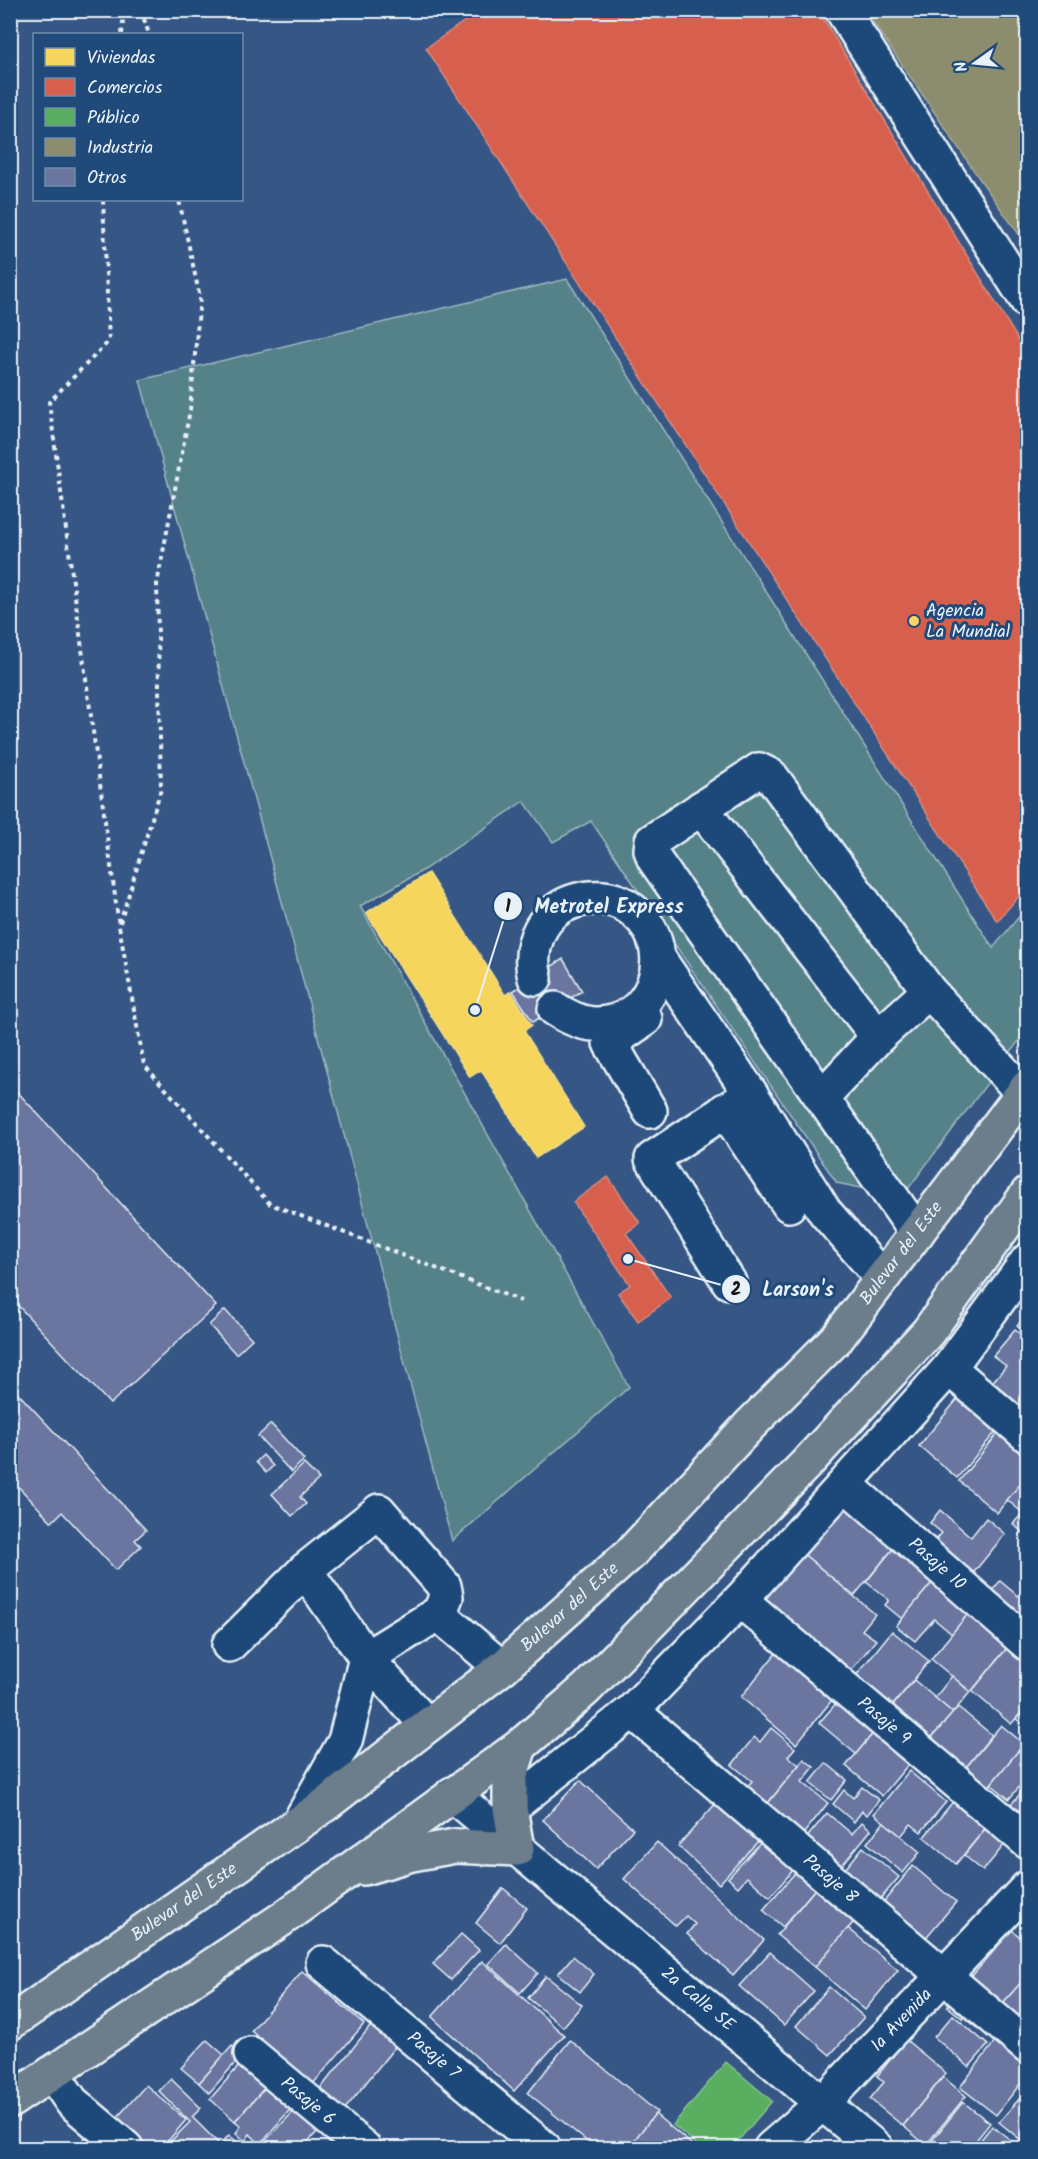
<svg xmlns="http://www.w3.org/2000/svg" width="1038" height="2159" viewBox="0 0 1038 2159" font-family="Kalam,sans-serif">
  <style>
    .green { fill: #548189; stroke: #9eb9c0; stroke-width: 1.5 }
    .homes { fill: #f6d55c; stroke: #f2dd8b; stroke-width: 1.5 }
    .shops { fill: #d6604d; stroke: #db8c80; stroke-width: 1.5 }
    .public { fill: #5aae61; stroke: #85c28e; stroke-width: 1.5 }
    .industry { fill: #8c8c6e; stroke: #a8aa97; stroke-width: 1.5 }
    .building { fill: #6a75a0; stroke: #e8f1f8; stroke-width: 1.5 }
    .lines { fill: none; stroke-linecap: round; stroke-linejoin: round }
    .minor-casing { stroke: #e8f1f8; stroke-width: 38 }
    .highway-casing { stroke: #e8f1f8; stroke-width: 38 }
    .path { stroke: #e8f1f8; stroke-width: 4; stroke-dasharray: 4.5 4.5; stroke-linecap: butt }
    .minor { stroke: #1f4a7a; stroke-width: 33 }
    .highway { stroke: #6c7d8b; stroke-width: 33 }
    .poi-dot { fill: #ffd166; stroke: #1f4a7a; stroke-width: 2 }
    .labels { text-anchor: middle; dominant-baseline: central; stroke-width: 6; stroke-linejoin: round; paint-order: stroke }
    .poi-label { font-size: 18px; fill: #e8f1f8; stroke: #1f4a7a; text-anchor: start }
    .street-label { font-size: 18px; fill: #e8f1f8; stroke: #1f4a7a }
    .leader { fill: none; stroke: #e8f1f8; stroke-width: 2 }
    .callout-dot { fill: #e8f1f8; stroke: #1f4a7a; stroke-width: 2 }
    .mark-label { font-size: 18px; text-anchor: middle; font-weight: bold; fill: #111 }
    .callout-label { font-size: 20px; text-anchor: middle; font-weight: bold; fill: #e8f1f8; stroke: #1f4a7a; stroke-width: 6; stroke-linejoin: round; paint-order: stroke }
  </style>
  <rect width="100%" height="100%" fill="#365785"/>
  <filter id="ink" filterUnits="userSpaceOnUse"><feTurbulence type="fractalNoise" baseFrequency=".0167" numOctaves="2"/><feDisplacementMap in="SourceGraphic" scale="12" xChannelSelector="R" yChannelSelector="G"/><feConvolveMatrix kernelMatrix="1 2 1 2 8 2 1 2 1" color-interpolation-filters="sRGB"/></filter>
  <g filter="url(#ink)">
    <path class="green" d="M567 279 993 948 1027 907V1030L902 1197 837 1183 591 821 553 842 524 801 422 871 360 906 629 1387 452 1541 285 913 140 380Z"/>
    <path class="homes" d="M428 873 505 995 511 991 532 1025 524 1031 584 1127 536 1158 481 1070 470 1077 366 913Z"/>
    <g class="shops">
      <path d="M481 10H818L1028 356V886L997 921 426 48Z"/>
      <path d="M608 1177 640 1223 626 1233 671 1298 638 1321 618 1293 630 1285 573 1202Z"/>
    </g>
    <path class="public" d="M726 2062 772 2101 732 2148H701L673 2125Z"/>
    <path class="industry" d="M865 10H1028V247L981 181Z"/>
    <g class="building">
      <path d="M563 959 582 991 533 1022 513 991Z"/>
      <path d="M10 1084 216 1306 110 1404 10 1297Z"/>
      <path d="M225 1310 252 1339 236 1354 209 1325Z"/>
      <path d="M1028 1313V1334L1017 1326Z"/>
      <path d="M1015 1330 1028 1340V1418L985 1391 1006 1366 993 1356Z"/>
      <path d="M15 1390 146 1530 135 1540 141 1546 116 1570 62 1512 52 1522 10 1478V1394Z"/>
      <path d="M960 1396 999 1428 957 1478 919 1446Z"/>
      <path d="M271 1424 304 1460 291 1472 258 1436Z"/>
      <path d="M1000 1431 1028 1453V1475L997 1513 959 1481Z"/>
      <path d="M263 1455 273 1466 266 1473 256 1462Z"/>
      <path d="M304 1464 319 1479 300 1497 306 1504 292 1516 272 1494Z"/>
      <path d="M1028 1475V1507L1023 1513 1007 1500Z"/>
      <path d="M843 1501 896 1545 854 1596 801 1552Z"/>
      <path d="M1028 1507V1537L1013 1524Z"/>
      <path d="M940 1510 971 1537 986 1518 1005 1534 970 1577 931 1545 942 1533 930 1523Z"/>
      <path d="M896 1545 936 1578 902 1619 885 1605 889 1600 866 1582Z"/>
      <path d="M801 1552 875 1614 862 1630 876 1640 848 1674 760 1601Z"/>
      <path d="M936 1578 972 1609 952 1634 934 1619 915 1641 896 1626Z"/>
      <path d="M1000 1581 1018 1596 1028 1585V1626L988 1596Z"/>
      <path d="M972 1609 1012 1642 971 1692 931 1659Z"/>
      <path d="M892 1631 929 1661 889 1710 853 1679Z"/>
      <path d="M1012 1642 1028 1655V1705L1011 1724 972 1691Z"/>
      <path d="M780 1648 837 1694 796 1744 741 1697Z"/>
      <path d="M952 1676 970 1692 953 1713 935 1698Z"/>
      <path d="M914 1680 953 1713 928 1742 889 1710Z"/>
      <path d="M838 1701 875 1731 856 1754 819 1723Z"/>
      <path d="M1028 1705V1728L1016 1719Z"/>
      <path d="M958 1707 992 1735 963 1771 928 1742Z"/>
      <path d="M1001 1725 1024 1744 986 1790 963 1771Z"/>
      <path d="M771 1728 795 1748 788 1756 799 1765 764 1808 743 1791 752 1781 732 1765 754 1737 760 1742Z"/>
      <path d="M875 1731 911 1761 882 1796 846 1766Z"/>
      <path d="M1018 1751 1028 1758V1777L1009 1799 991 1784Z"/>
      <path d="M804 1759 814 1767 802 1782 828 1803 800 1838 764 1808Z"/>
      <path d="M826 1763 847 1780 831 1800 810 1783Z"/>
      <path d="M909 1771 946 1802 921 1832 911 1824 901 1836 874 1814Z"/>
      <path d="M580 1780 633 1829 596 1869 543 1820Z"/>
      <path d="M1028 1785V1828L1006 1810Z"/>
      <path d="M862 1787 879 1800 867 1815 862 1811 854 1822 833 1804 844 1790 853 1798Z"/>
      <path d="M956 1798 989 1824 956 1864 924 1837Z"/>
      <path d="M717 1802 759 1840 719 1884 678 1846Z"/>
      <path d="M827 1813 852 1834 862 1822 871 1830 839 1869 804 1841Z"/>
      <path d="M884 1822 920 1852 903 1873 867 1843Z"/>
      <path d="M989 1824 1008 1840 983 1871 964 1855Z"/>
      <path d="M763 1840 794 1869 770 1897 747 1877 738 1887 728 1878Z"/>
      <path d="M657 1842 764 1940 733 1975 687 1934 695 1924 686 1916 676 1926 624 1879Z"/>
      <path d="M863 1847 899 1877 877 1903 842 1873Z"/>
      <path d="M913 1866 956 1902 923 1941 881 1905Z"/>
      <path d="M800 1867 819 1884 783 1927 763 1910Z"/>
      <path d="M819 1884 858 1917 815 1967 777 1935Z"/>
      <path d="M503 1888 527 1908 500 1943 476 1923Z"/>
      <path d="M848 1928 898 1970 865 2010 815 1967Z"/>
      <path d="M1012 1930 1028 1944V1975L1002 2004 971 1977Z"/>
      <path d="M461 1934 479 1950 451 1980 433 1964Z"/>
      <path d="M506 1944 538 1973 520 1993 488 1964Z"/>
      <path d="M770 1952 814 1991 784 2025 739 1986Z"/>
      <path d="M573 1956 594 1974 580 1992 558 1974Z"/>
      <path d="M482 1961 564 2035 514 2091 432 2017Z"/>
      <path d="M302 1971 364 2024 312 2085 251 2031Z"/>
      <path d="M546 1976 582 2005 563 2027 528 1998Z"/>
      <path d="M1025 1978 1028 1981V2027L1002 2004Z"/>
      <path d="M829 1987 864 2017 830 2055 796 2026Z"/>
      <path d="M955 1997 970 2010 963 2019 947 2006Z"/>
      <path d="M953 2015 988 2045 969 2067 934 2037Z"/>
      <path d="M373 2023 398 2043 345 2109 320 2089Z"/>
      <path d="M1000 2035 1028 2056V2074L996 2115 960 2087Z"/>
      <path d="M207 2040 224 2055 199 2083 181 2068Z"/>
      <path d="M570 2040 657 2112 628 2148H595L528 2093Z"/>
      <path d="M906 2040 946 2073 903 2126 870 2099 884 2082 877 2076Z"/>
      <path d="M232 2046 242 2055 209 2093 199 2083Z"/>
      <path d="M245 2059 270 2082 235 2121 210 2099Z"/>
      <path d="M943 2077 966 2096 926 2145 903 2126Z"/>
      <path d="M171 2079 201 2108 192 2117 218 2143 212 2148H164L190 2122 159 2091Z"/>
      <path d="M270 2082 295 2104 260 2144 250 2134 245 2141 236 2133 241 2126 235 2121Z"/>
      <path d="M146 2085 186 2120 162 2148H146L114 2121Z"/>
      <path d="M1028 2089V2146L999 2122Z"/>
      <path d="M963 2102 990 2123 970 2148H926Z"/>
      <path d="M298 2107 320 2129 302 2148H260L259 2147Z"/>
      <path d="M655 2114 696 2148H628Z"/>
      <path d="M992 2126 1020 2147 1019 2148H974Z"/>
      <path d="M87 2135 104 2148H77Z"/>
      <path d="M229 2135 244 2148H217Z"/>
    </g>
    <g class="lines">
      <g class="minor-casing">
        <g id="minor">
          <path d="M842 10 1028 302"/>
          <path d="M701 808 878 1037"/>
          <path d="M659 959 751 1094 825 1212 882 1278"/>
          <path d="M535 978C529 956 535 930 552 914 566 901 584 897 603 898 615 899 627 905 636 913 680 951 653 1027 593 1024 579 1023 566 1016 555 1009"/>
          <path d="M645 1019 610 1043 650 1111"/>
          <path d="M822 1097 878 1037 929 991"/>
          <path d="M725 1110 789 1205"/>
          <path d="M917 1233 654 859 651 850 652 841 759 770 771 776 929 991 1023 1093"/>
          <path d="M729 1282 652 1159 751 1094"/>
          <path d="M949 1368 1028 1436"/>
          <path id="s1" d="M845 1484 1028 1644"/>
          <path d="M305 1570 379 1511 444 1586 446 1597 440 1612 449 1623 502 1668"/>
          <path id="s2" d="M740 1600 1028 1842"/>
          <path d="M229 1645 305 1570 366 1658 345 1741 300 1821"/>
          <path id="s3" d="M632 1711 1028 2047"/>
          <path d="M427 1725 366 1658 440 1612"/>
          <path id="s4" d="M452 1794 876 2148"/>
          <path d="M510 1808 632 1711 740 1600 949 1368 1028 1260"/>
          <path id="s5" d="M323 1963 544 2148"/>
          <path id="s6" d="M251 2054 364 2148"/>
          <path d="M52 2073 72 2102 126 2148"/>
          <path id="s7" d="M771 2148 823 2103 1028 1887"/>
        </g>
      </g>
      <g class="highway-casing">
        <g id="highway">
          <path d="M364 1868 412 1854 455 1846 517 1849 510 1808V1778L520 1746"/>
          <path id="s8" d="M10 2023 322 1807 502 1668 631 1553 750 1425 838 1337 1028 1086"/>
          <path d="M10 2101 282 1919 520 1746 586 1689 807 1463 928 1332 1028 1193"/>
        </g>
      </g>
      <g class="path">
        <path d="M141 10 149 34"/>
        <path d="M122 34 124 10"/>
        <path d="M103 200 109 341 49 402 119 926 144 1065 270 1204 521 1301"/>
        <path d="M120 923 161 789 157 584 190 410 200 298 179 200"/>
      </g>
      <use href="#minor" class="minor"/>
      <use href="#highway" class="highway"/>
    </g>
  </g>
  <circle class="poi-dot" cx="914" cy="621" r="6"/>
  <g class="labels">
    <g class="poi-label">
      <text x="926" y="611">Agencia<tspan x="926" dy="21">La Mundial</tspan></text>
    </g>
    <g class="street-label">
      <text stroke="none"><textPath href="#s8" startOffset="1184">Bulevar del Este</textPath></text>
      <text stroke="none"><textPath href="#s1" startOffset="122">Pasaje 10</textPath></text>
      <text stroke="none"><textPath href="#s8" startOffset="698">Bulevar del Este</textPath></text>
      <text stroke="none"><textPath href="#s2" startOffset="188">Pasaje 9</textPath></text>
      <text stroke="none"><textPath href="#s3" startOffset="260">Pasaje 8</textPath></text>
      <text stroke="none"><textPath href="#s8" startOffset="212">Bulevar del Este</textPath></text>
      <text stroke="none"><textPath href="#s4" startOffset="320">2a Calle SE</textPath></text>
      <text stroke="none"><textPath href="#s7" startOffset="183">1a Avenida</textPath></text>
      <text stroke="none"><textPath href="#s5" startOffset="144">Pasaje 7</textPath></text>
      <text stroke="none"><textPath href="#s6" startOffset="74">Pasaje 6</textPath></text>
    </g>
  </g>
  <path class="leader" d="M475 1010L508 906M628 1259L736 1289"/>
  <g class="callout-dot">
    <circle cx="475" cy="1010" r="6"/>
    <circle cx="628" cy="1259" r="6"/>
    <circle cx="508" cy="906" r="15"/>
    <circle cx="736" cy="1289" r="15"/>
  </g>
  <g class="mark-label">
    <text x="508" y="912">1</text>
    <text x="736" y="1295">2</text>
  </g>
  <g class="callout-label">
    <text x="609" y="913">Metrotel Express</text>
    <text x="798" y="1296">Larson's</text>
  </g>
  <rect width="1038" height="2159" fill="none" stroke="#1f4a7a" stroke-width="36"/>
  <rect x="18" y="18" width="1002" height="2123" fill="none" stroke="#e8f1f8" stroke-width="2" filter="url(#ink)"/>
  <rect x="33" y="33" width="210" height="168" fill="#1f4a7a" stroke="#6f8dac" stroke-width="1.5"/>
  <rect x="45" y="48" width="30" height="18" fill="#f6d55c" stroke="#6f8dac" stroke-width="1.5"/>
  <text x="87" y="63" font-size="18" fill="#e8f1f8">Viviendas</text>
  <rect x="45" y="78" width="30" height="18" fill="#d6604d" stroke="#6f8dac" stroke-width="1.5"/>
  <text x="87" y="93" font-size="18" fill="#e8f1f8">Comercios</text>
  <rect x="45" y="108" width="30" height="18" fill="#5aae61" stroke="#6f8dac" stroke-width="1.5"/>
  <text x="87" y="123" font-size="18" fill="#e8f1f8">Público</text>
  <rect x="45" y="138" width="30" height="18" fill="#8c8c6e" stroke="#6f8dac" stroke-width="1.5"/>
  <text x="87" y="153" font-size="18" fill="#e8f1f8">Industria</text>
  <rect x="45" y="168" width="30" height="18" fill="#6a75a0" stroke="#6f8dac" stroke-width="1.5"/>
  <text x="87" y="183" font-size="18" fill="#e8f1f8">Otros</text>
  <g transform="translate(975 63) rotate(255)" stroke="#1f4a7a" stroke-width="4.5" paint-order="stroke">
  <path d="M0-4.5L10 22L0 15L-10 22Z" fill="#e8f1f8"/>
  <text y="-9" font-size="16" font-weight="bold" text-anchor="middle" fill="#e8f1f8">N</text>
  </g>
</svg>
